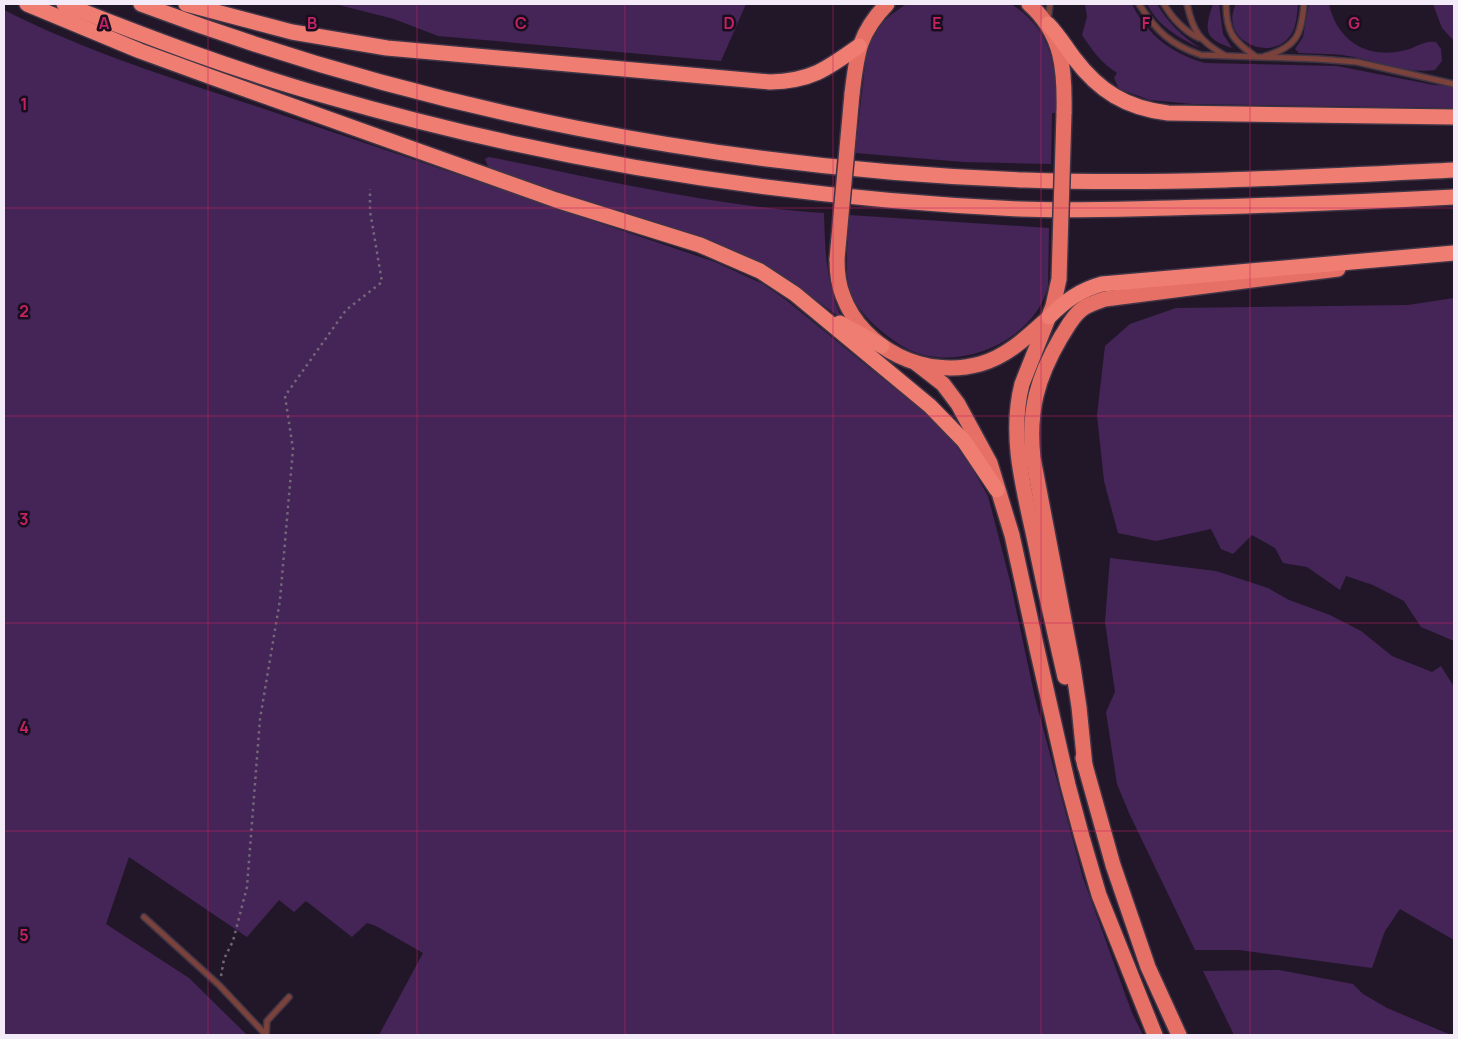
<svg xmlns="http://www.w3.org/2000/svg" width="1458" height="1039" viewBox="0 0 1458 1039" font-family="Manrope,sans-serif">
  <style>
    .green { fill: #452557 }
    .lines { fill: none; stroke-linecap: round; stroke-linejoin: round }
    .service-casing { stroke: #3f3546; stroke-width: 8 }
    .trunk-casing { stroke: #3f3546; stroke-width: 18 }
    .motorway-casing { stroke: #3f3546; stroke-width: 18 }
    .path { stroke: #726878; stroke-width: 2.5; stroke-dasharray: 2.5 4; stroke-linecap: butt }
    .service { stroke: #7b423c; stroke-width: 5 }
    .trunk { stroke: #e67066; stroke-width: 15 }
    .motorway { stroke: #f07d72; stroke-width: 15 }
    .trunk-bridge-casing { stroke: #3f3546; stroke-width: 18; stroke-linecap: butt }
    .trunk-bridge { stroke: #e67066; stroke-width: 15 }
    .grid { fill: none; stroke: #c42363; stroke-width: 1; stroke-opacity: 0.55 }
    .grid-label { font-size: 16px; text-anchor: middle; font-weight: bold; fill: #c42363; stroke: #190e1f; stroke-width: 5; stroke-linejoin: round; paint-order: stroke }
  </style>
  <rect width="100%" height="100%" fill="#221729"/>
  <g class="green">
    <path d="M335 4H746L721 61 438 36 394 19Z"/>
    <path d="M906 4H1011C1053 30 1056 68 1057 113H1052L1051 164 964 162 855 153 867 48 880 26 888 17Z"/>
    <path d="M1085 4H1132C1147 35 1172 54 1205 63L1337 66 1434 85 1454 86V108L1192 104 1150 100 1119 89 1114 78 1117 73C1101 63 1092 50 1082 35L1087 17Z"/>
    <path d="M1147 4H1157C1168 23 1182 36 1200 48 1179 38 1158 26 1147 4Z"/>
    <path d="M1213 4H1219L1223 34 1232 48C1204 39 1204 30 1213 4Z"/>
    <path d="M1236 4H1298C1297 12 1297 23 1293 31 1276 66 1217 42 1236 4Z"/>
    <path d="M1309 4H1329C1337 42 1369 60 1406 50 1417 47 1424 40 1436 42L1441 49 1442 61 1435 70C1408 74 1380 62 1354 57 1336 53 1317 54 1299 53L1295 49 1303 37Z"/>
    <path d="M1433 4H1454V41L1442 28Z"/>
    <path d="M4 10C95 56 191 84 288 117 430 165 573 214 715 262L763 284 786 300 936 422 955 444 973 470 988 496 1010 581 1035 698 1083 878 1132 1013 1143 1035H379L423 953 376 926 367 923 352 937 306 901 294 912 279 900 247 937 129 857 106 924 189 978 247 1035H4Z"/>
    <path d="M489 157C600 179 711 206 824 213 825 250 826 285 842 319L782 275 749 257 583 203 499 173 488 166 485 159Z"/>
    <path d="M849 215 1049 228 1048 286C1035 340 961 372 912 351 900 346 890 338 880 330 867 319 853 304 849 287 844 268 849 235 849 215Z"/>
    <path d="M1454 298V641L1421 627 1404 601 1373 585 1346 576 1340 590 1307 567 1283 563 1275 548 1252 535 1233 554 1221 549 1211 529 1156 541 1118 533 1104 481 1097 415 1105 346 1130 324 1176 308 1408 305Z"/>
    <path d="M1110 558 1216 571 1268 588 1289 600 1330 615 1361 631 1392 656 1432 672 1441 666 1454 687V940L1400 909 1385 931 1372 968 1239 950H1195L1129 813 1117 784 1106 712 1115 692 1105 622Z"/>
    <path d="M1279 970 1353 984 1363 994 1387 1008 1451 1035H1234L1203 971Z"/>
  </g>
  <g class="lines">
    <g class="service-casing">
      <g id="service">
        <path d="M1139 4C1156 31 1171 45 1201 55L1318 59 1357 62 1454 84"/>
        <path d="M1164 4C1171 17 1185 32 1199 38"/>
        <path d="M1187 4C1193 32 1200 41 1224 55"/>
        <path d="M1226 4C1226 32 1233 41 1255 56"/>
        <path d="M1048 21 1050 4"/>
        <path d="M1265 56C1297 47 1301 35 1304 4"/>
        <path d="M144 917 219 985 266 1035"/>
        <path d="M266 1035 267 1021 289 997"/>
      </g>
    </g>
    <g class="trunk-casing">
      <g id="trunk">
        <path d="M1029 4C1063 34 1065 71 1064 113"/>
        <path d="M852 94C857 54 858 34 887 4"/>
        <path d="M837 259C837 271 838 284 843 296 863 350 926 379 980 364 1006 357 1026 338 1046 320"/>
        <path d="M1059 279 1053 306 1022 384C1008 438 1025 493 1036 546 1045 590 1055 634 1065 677"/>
        <path d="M916 363 943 384 958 404 990 463 1012 535 1037 649 1068 785 1082 837 1099 895 1155 1035"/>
        <path d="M1083 758 1113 865 1148 967 1179 1035"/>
        <path d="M1085 766 1079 707 1073 667 1033 458C1028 411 1037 378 1061 337 1067 328 1072 317 1081 310 1088 304 1097 302 1105 299L1338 269"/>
      </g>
    </g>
    <g class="motorway-casing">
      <g id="motorway">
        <path d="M27 4 140 51 214 78 556 200 700 245 760 271 795 294 930 406 964 441 997 490"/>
        <path d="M64 4C150 38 237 71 326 96 553 162 785 198 1020 209 1070 211 1120 209 1170 208 1265 206 1359 202 1454 197"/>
        <path d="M141 4C424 111 724 169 1025 180 1168 185 1311 177 1454 170"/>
        <path d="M186 4 292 32 387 48 770 82C811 81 827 69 859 46"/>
        <path d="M1048 24C1058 34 1065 46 1074 58 1099 91 1126 108 1168 113L1454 117"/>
        <path d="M1049 317C1065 301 1080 290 1102 284L1454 253"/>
        <path d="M840 323 882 346"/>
      </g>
    </g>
    <path class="path" d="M221 976 224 959 233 941 247 887 260 719 280 600 293 449 285 396 346 310 382 282 370 211V189"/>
    <use href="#service" class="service"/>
    <use href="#trunk" class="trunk"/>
    <use href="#motorway" class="motorway"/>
    <g class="trunk-bridge-casing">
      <g id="trunk-bridge">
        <path d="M837 259 852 94"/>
        <path d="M1059 279 1064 113"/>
      </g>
    </g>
    <use href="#trunk-bridge" class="trunk-bridge"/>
  </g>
  <path class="grid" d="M208 4V1035M417 4V1035M625 4V1035M833 4V1035M1041 4V1035M1250 4V1035M4 208H1454M4 416H1454M4 623H1454M4 831H1454"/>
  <g class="grid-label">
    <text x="104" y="29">A</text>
    <text x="312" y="29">B</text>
    <text x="521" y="29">C</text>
    <text x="729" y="29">D</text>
    <text x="937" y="29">E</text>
    <text x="1146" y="29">F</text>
    <text x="1354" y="29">G</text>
    <text x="24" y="110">1</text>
    <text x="24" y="317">2</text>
    <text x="24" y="525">3</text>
    <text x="24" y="733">4</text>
    <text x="24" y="941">5</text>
  </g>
  <rect width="1458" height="1039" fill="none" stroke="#f3ebf8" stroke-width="10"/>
</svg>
